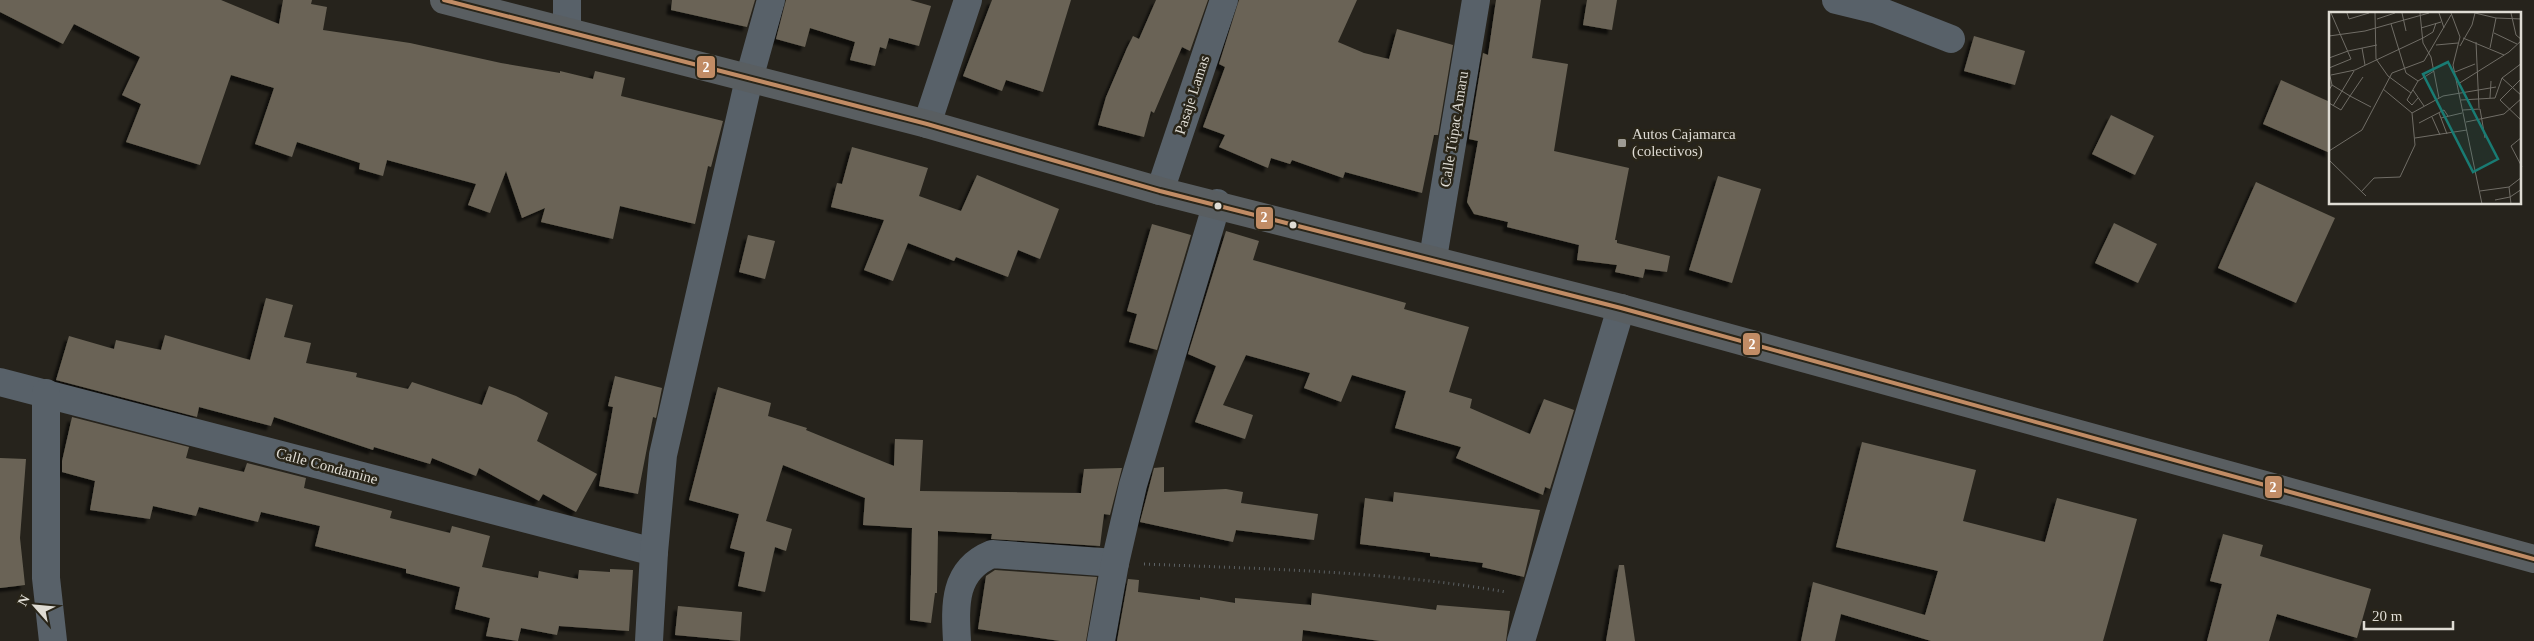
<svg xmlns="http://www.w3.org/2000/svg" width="2534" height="641" viewBox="0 0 2534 641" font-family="Georgia,serif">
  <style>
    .building { fill: #6a6456; filter: url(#shadow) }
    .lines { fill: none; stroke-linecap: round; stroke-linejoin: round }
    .path { stroke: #5c6164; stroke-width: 3; stroke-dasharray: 1 4; stroke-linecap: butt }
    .minor { stroke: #586169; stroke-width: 28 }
    .highway { stroke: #595e61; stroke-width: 28 }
    .bus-1-casing { stroke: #292519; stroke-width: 8 }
    .bus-1 { stroke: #c18c65; stroke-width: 4 }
    .poi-dot { fill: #9e9b94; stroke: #292519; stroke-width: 2 }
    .bus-dot { fill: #dfdcd4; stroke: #292519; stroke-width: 2 }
    .labels { text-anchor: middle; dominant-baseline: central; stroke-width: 5; stroke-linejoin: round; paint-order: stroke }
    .street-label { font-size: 15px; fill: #dfdcd4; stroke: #292519 }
    .poi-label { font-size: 15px; fill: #dfdcd4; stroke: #292519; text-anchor: start }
    .inset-road { fill: none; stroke: #706d66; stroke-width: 1 }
    .view { fill: #197b73; fill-opacity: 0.15; stroke: #197b73; stroke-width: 2.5 }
    .inset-edge { fill: none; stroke: #dfdcd4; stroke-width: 2.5 }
    .line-badge { stroke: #292519; stroke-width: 2 }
    .badge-label { font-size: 14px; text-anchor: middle; font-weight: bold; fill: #fff }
  </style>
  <defs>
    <filter id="shadow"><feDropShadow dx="-4.5" dy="4.5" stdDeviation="1" flood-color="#0009"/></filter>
  </defs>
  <rect width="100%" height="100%" fill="#26231c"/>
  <g class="building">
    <path d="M0 0H221L279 24 283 0H312L311 4 327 7 323 30 410 43 501 63 560 73V71L593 79 595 71 625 78 621 96 723 121 711 167 708 166 695 224 620 206 613 239 541 222 545 208 522 218 506 171 490 213 468 205 476 184 387 160 383 176 359 169 360 163 297 142 292 157 255 144 274 88 231 75 200 165 126 142 141 104 122 95 140 57 74 24 63 44 0 12Z"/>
    <path d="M672 0H755L747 27 671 10Z"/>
    <path d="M786 0H910L931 6 919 46 889 38 886 49 880 47 875 66 850 60 855 42 810 28 805 47 776 39Z"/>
    <path d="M992 0H1071L1043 92 1006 80 1002 91 963 76Z"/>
    <path d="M1156 0H1208L1190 51 1182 47 1154 113 1151 111 1144 137 1098 125 1106 97 1127 48 1133 36 1139 39Z"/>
    <path d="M1239 0H1357L1338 42 1364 53 1389 59 1397 29 1453 45 1438 135H1434L1422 193 1345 172 1343 178 1292 160 1290 164 1271 158 1268 168 1219 147 1225 135 1203 127 1225 67 1219 64Z"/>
    <path d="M1496 0H1541L1532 58 1568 64 1554 151 1629 168 1615 240H1617V243L1670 256 1667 272 1645 269 1643 278 1615 272 1617 265 1577 260 1579 245 1507 227 1508 222 1474 214 1467 202 1478 141 1469 139 1483 53 1488 55Z"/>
    <path d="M1587 0H1617L1612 30 1583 25Z"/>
    <path d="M1974 36 2025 51 2015 85 1964 71Z"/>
    <path d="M2281 80 2330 102V153L2263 124Z"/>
    <path d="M2111 115 2154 136 2135 175 2092 154Z"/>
    <path d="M852 147 928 168 919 196 961 211 977 175 1059 209 1040 259 1018 250 1008 277 956 257 954 261 908 243 893 281 864 270 884 220 831 207 837 183 842 184Z"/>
    <path d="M1718 176 1761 189 1732 283 1689 270Z"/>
    <path d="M2256 182 2335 218 2296 303 2218 268Z"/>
    <path d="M2114 223 2157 244 2138 283 2095 263Z"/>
    <path d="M1152 224 1191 235 1157 350 1129 342 1137 314 1127 311Z"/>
    <path d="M1226 231 1259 241 1253 260 1406 303 1404 309 1469 327 1449 392 1472 399 1470 408 1530 434 1544 399 1574 410 1550 489 1545 487 1543 495 1456 458 1461 447 1395 428 1406 391 1352 375 1341 402 1304 388 1310 373 1246 355 1223 405 1253 415 1245 439 1195 422 1216 366 1188 354Z"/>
    <path d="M748 235 775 241 765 279 739 272Z"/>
    <path d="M266 298 293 305 284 337 311 343 306 363 357 373 356 377 408 389 412 382 482 405 489 386 516 396 548 413 537 441 597 474 576 512 543 494 539 501 479 468 476 476 432 458 430 464 374 447 373 450 274 417 271 426 199 407 197 417 56 380 69 336 114 349 116 340 161 350 165 335 250 360Z"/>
    <path d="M615 376 662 388 656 418 653 417 638 494 599 486 613 407 608 406Z"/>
    <path d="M718 387 771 403 768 416 807 428 806 430 894 466 895 439 923 440 920 491 1081 493 1084 469 1122 468 1110 515 1104 514 1100 546 991 539 992 534 938 531 937 593H935L931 623 910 620 912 528 863 525 865 498 783 465 766 521 792 529 786 551 775 547 765 592 738 586 745 552 730 548 739 514 689 500Z"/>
    <path d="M72 417 189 447 186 458 244 472 247 463 306 478 304 488 392 511 390 518 450 533 452 526 490 536 482 567 538 578 539 571 578 579 579 570 610 572V569L633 570 629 631 559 626 557 635 521 628 518 641 486 636 490 618 455 609 460 587 406 573V569L315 546 320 526 261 512 258 522 199 507 196 516 153 506 150 519 90 510 95 481 62 472V461Z"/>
    <path d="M1862 442 1976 470 1963 521 2045 542 2057 498 2137 519 2103 641H1931L1841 614 1835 641H1801L1813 582 1925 615 1938 571 1836 547Z"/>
    <path d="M0 458 26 459 20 538 25 585 0 588Z"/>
    <path d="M1164 467V492L1226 489 1243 492 1241 503 1318 514 1314 540 1236 530 1233 542 1140 522 1154 468Z"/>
    <path d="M1394 492 1540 510 1524 577 1482 567 1483 563 1430 556V553L1360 544 1365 498 1393 502Z"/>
    <path d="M2223 534 2263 545 2260 556 2371 589 2357 638 2277 614 2269 641H2207L2222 584 2210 581Z"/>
    <path d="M1619 565H1624L1635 641H1606Z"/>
    <path d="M995 570 1097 577 1086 641H1060L978 629 986 576Z"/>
    <path d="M1128 579 1139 580 1138 592 1200 600V597L1235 603V598L1311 605 1312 593 1436 610 1437 605 1510 611 1506 641H1380L1303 630 1302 641H1117Z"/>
    <path d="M678 606 742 612 740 641 675 635Z"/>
  </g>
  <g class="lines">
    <path class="path" d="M1144 564C1265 569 1387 571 1506 592"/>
    <g class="minor">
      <path d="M567 0V30"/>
      <path d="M1836 0 1877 10 1951 39"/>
      <path d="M927 124 968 0"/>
      <path d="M1160 191 1224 0"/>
      <path d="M1433 258 1476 0"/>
      <path d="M0 382 654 552"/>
      <path d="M46 393V578L53 641"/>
      <path d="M649 641 654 552 663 455 749 79 771 0"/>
      <path d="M957 641C955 605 953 570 992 554L1115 563"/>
      <path d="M1101 641 1115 563 1133 485 1217 203"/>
      <path d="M1521 641 1621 308"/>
    </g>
    <path class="highway" d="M444 0 927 124 1160 191 1621 308 2534 559"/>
    <g class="bus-1-casing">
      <path id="bus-1" d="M444 0 927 124 1160 191 1621 308 2534 559"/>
    </g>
    <use href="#bus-1" class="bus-1"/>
  </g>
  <rect class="poi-dot" x="1617" y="138" width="10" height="10" rx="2.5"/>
  <g class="bus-dot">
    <circle cx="1218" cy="206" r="4.5"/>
    <circle cx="1293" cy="225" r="4.5"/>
  </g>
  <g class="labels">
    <g class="street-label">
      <text transform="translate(1192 95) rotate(-72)">Pasaje Lamas</text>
      <text transform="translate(1454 129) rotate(-81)">Calle Túpac Amaru</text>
      <text transform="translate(327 466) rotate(15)">Calle Condamine</text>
    </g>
    <g class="poi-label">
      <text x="1632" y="134">Autos Cajamarca<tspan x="1632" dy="17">(colectivos)</tspan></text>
    </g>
  </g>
  <g transform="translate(2329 12)">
    <rect width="192" height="192" fill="#26231c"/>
    <path class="inset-road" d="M18 1 20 7 40 1M46 1 47 47 59 64 82 81M73 1 77 19M91 1 94 31 102 45 110 86M110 1 115 16M122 1 131 25 124 53 153 192M146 1 167 6 193 7M182 1 187 23 193 28M48 7 66 1M62 12 77 61 89 69M92 16 112 10M165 21 188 32M0 24 36 19 100 1M134 26 175 43M147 30 150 96M107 33 129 31M131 34 143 13 146 1M33 36 36 53M161 36 167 6M0 46 19 39 48 33M0 56 22 47 2 1M0 60 3 73 0 78M126 60 146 52M2 63 26 58 94 26 104 20 107 11M173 66 193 84M193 66 171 88 193 109M129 72 180 40 193 28M3 73 21 84 34 65M84 78 95 94M89 86 83 93 78 88 89 69 105 59M161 86 162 69M132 88 166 86 173 66 193 51M0 91 12 98 21 84 42 95M4 94 25 59M134 98 151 97 156 126M83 101 114 84 167 75M110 101 118 122M103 105 111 123M112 106 133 101M137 110 175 102 193 86M90 111 115 98 119 104M193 125 182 134 193 155M86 126 138 118M0 139 33 118 63 61 95 49 122 3M0 148 37 184M180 175 182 192M151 179 180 175 193 165M32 180 45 166 71 165 86 133 83 101 54 77M166 188 181 185 193 177"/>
    <path class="view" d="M119 50 169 147 144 160 94 62Z"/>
    <rect width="192" height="192" class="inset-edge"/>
  </g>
  <g class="line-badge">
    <rect x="696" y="55" width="20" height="24" rx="5" fill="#c18c65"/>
    <rect x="1255" y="206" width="19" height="24" rx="5" fill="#c18c65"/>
    <rect x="1742" y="332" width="19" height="24" rx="5" fill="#c18c65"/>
    <rect x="2264" y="475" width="19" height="24" rx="5" fill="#c18c65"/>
  </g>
  <g class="badge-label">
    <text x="706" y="72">2</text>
    <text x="1264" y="222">2</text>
    <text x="1752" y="349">2</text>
    <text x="2273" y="492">2</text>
  </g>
  <g transform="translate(35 606) rotate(297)" stroke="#292519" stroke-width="4" paint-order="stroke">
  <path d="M0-4L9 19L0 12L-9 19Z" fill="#dfdcd4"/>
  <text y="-8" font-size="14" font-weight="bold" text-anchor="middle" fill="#dfdcd4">N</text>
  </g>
  <path d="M2364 621v8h89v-8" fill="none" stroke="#dfdcd4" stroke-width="2.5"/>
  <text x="2372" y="621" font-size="15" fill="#dfdcd4" stroke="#292519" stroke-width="4" paint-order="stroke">20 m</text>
</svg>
